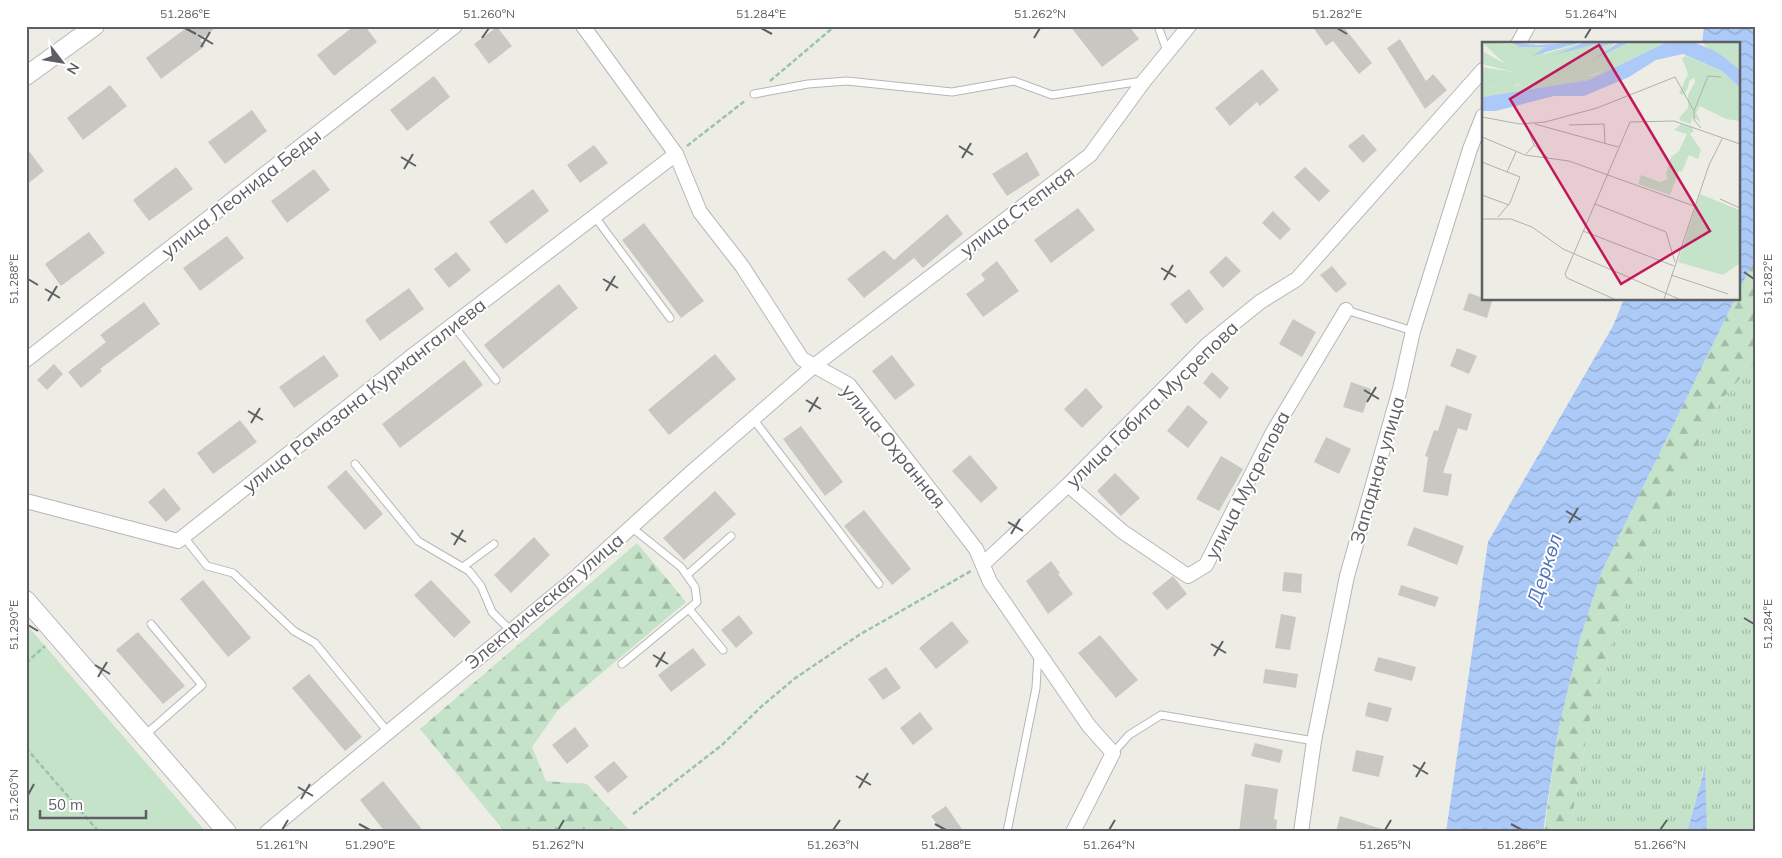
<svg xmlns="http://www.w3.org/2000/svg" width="1782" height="858" viewBox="0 0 1782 858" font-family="Mulish,sans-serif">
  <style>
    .grass { fill: url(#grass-tufts) }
    .forest { fill: url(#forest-firs) }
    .park { fill: #c4e3c9 }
    .water { fill: url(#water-waves) }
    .building { fill: #c9c7c2 }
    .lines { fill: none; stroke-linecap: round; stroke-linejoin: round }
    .service-casing { stroke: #b5b6bb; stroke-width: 9 }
    .minor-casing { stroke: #b5b6bb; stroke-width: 16 }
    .tertiary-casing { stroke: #b5b6bb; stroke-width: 20 }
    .path { stroke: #9cc1ac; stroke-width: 2.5; stroke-dasharray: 5 2.5; stroke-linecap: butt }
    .service { stroke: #fff; stroke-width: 7 }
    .minor { stroke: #fff; stroke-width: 14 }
    .tertiary { stroke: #fff; stroke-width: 18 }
    .ticks { fill: none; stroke: #5d5f64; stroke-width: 2 }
    .labels { text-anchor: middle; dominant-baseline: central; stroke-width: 4; stroke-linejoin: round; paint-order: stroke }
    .street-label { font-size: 19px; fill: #5d5f64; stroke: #fff }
    .water-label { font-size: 20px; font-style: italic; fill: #5073b8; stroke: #fff }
    .inset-road { fill: none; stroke: #b0b0ad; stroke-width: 1 }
    .view { fill: #c2185b; fill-opacity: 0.15; stroke: #c2185b; stroke-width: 2.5 }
    .inset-edge { fill: none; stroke: #5d5f64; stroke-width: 2.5 }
    .neatline { fill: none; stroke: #5d5f64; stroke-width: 2 }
    .ticks-label { font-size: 12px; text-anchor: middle; fill: #5d5f64 }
  </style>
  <defs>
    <pattern id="grass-tufts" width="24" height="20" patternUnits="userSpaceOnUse" patternTransform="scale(1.25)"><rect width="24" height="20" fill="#c4e3c9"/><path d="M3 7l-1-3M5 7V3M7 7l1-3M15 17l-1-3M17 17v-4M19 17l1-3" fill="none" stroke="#a2bba7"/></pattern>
    <pattern id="forest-firs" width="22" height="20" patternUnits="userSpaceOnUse" patternTransform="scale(1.25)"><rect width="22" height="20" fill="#c4e3c9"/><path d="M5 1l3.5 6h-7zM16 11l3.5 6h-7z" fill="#a2bba7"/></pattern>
    <pattern id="water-waves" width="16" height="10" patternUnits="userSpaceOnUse" patternTransform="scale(1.25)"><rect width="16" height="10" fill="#accaf7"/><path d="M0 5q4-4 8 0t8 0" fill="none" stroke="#8fa7cc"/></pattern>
  </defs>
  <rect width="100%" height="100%" fill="#eeede5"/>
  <path class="grass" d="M1756 361V832H1707L1704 769 1687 832H1569L1594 698 1646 546 1720 401Z"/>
  <g class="forest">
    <path d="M1756 257V361L1720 401 1646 546 1594 698 1569 832H1544L1558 732 1579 642 1602 571 1735 299H1738V292Z"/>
    <path d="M637 543 686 602 558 710 532 747 546 781 587 784 631 832H505L420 729Z"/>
  </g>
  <path class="park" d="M26 624 45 646 206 832H26Z"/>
  <g class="water">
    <path d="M1704 26H1756V257L1738 292V44H1702Z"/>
    <path d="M1624 299H1735L1602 571 1579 642 1558 732 1543 832H1446L1488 542 1613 326Z"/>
    <path d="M1705 767 1707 832H1687Z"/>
  </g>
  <g class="building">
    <path d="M189 26H218L200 40 205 46 161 79 146 58Z"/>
    <path d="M354 26H365L377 42 334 76 317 55Z"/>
    <path d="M1070 26H1129L1139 39 1102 67Z"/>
    <path d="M1312 26H1343L1372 63 1359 74 1333 41 1326 46Z"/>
    <path d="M497 27 512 46 489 64 474 44Z"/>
    <path d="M1400 39 1426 81 1433 74 1447 90 1425 109 1387 48Z"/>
    <path d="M1262 69 1279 90 1260 106 1257 102 1230 126 1215 108Z"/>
    <path d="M434 76 450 97 407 131 390 110Z"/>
    <path d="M110 85 127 106 83 140 67 118Z"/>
    <path d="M252 110 267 131 225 164 208 142Z"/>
    <path d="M1363 134 1377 150 1363 163 1348 146Z"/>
    <path d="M594 145 608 163 580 183 567 165Z"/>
    <path d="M26 147 44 171 26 185Z"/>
    <path d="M1027 152 1040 175 1007 196 992 174Z"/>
    <path d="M176 167 193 189 149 221 133 200Z"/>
    <path d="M1305 167 1330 191 1319 202 1294 177Z"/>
    <path d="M314 169 330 190 287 223 271 201Z"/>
    <path d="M533 189 549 211 506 244 489 222Z"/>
    <path d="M1078 208 1095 230 1051 263 1034 240Z"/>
    <path d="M1273 211 1291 229 1280 240 1262 223Z"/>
    <path d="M947 214 963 234 923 268 914 258 864 298 847 279 884 250 894 260Z"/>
    <path d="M644 223 704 301 681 318 622 240Z"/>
    <path d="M89 232 105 253 61 286 45 264Z"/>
    <path d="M227 236 244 258 200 291 183 268Z"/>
    <path d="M456 252 471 270 449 288 434 269Z"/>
    <path d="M1226 256 1241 271 1223 288 1209 272Z"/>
    <path d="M997 261 1019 291 983 317 966 294 985 280 981 274Z"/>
    <path d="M1332 266 1347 284 1336 293 1320 275Z"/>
    <path d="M559 284 578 308 503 369 484 345Z"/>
    <path d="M409 288 424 309 380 341 365 320Z"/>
    <path d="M1189 289 1204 309 1186 324 1170 304Z"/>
    <path d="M1469 293 1492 301 1487 318 1463 310Z"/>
    <path d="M144 302 160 324 100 369 102 371 81 388 68 372 106 342 100 335Z"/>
    <path d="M1293 319 1316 332 1302 357 1279 344Z"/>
    <path d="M1457 348 1477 356 1469 374 1450 366Z"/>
    <path d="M715 354 736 379 669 435 648 410Z"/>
    <path d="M324 355 339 376 294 408 279 387Z"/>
    <path d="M892 355 915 385 895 400 872 371Z"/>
    <path d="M464 360 483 385 400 448 382 424Z"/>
    <path d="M54 364 63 374 47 390 37 380Z"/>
    <path d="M1212 372 1229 388 1220 399 1203 383Z"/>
    <path d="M1351 382 1371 389 1363 413 1343 407Z"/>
    <path d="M1086 388 1103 407 1082 428 1064 409Z"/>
    <path d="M1188 405 1208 422 1188 448 1167 431Z"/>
    <path d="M1446 405 1472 414 1467 431 1458 428 1443 473 1452 474 1448 496 1423 492 1428 457 1425 456 1434 430 1438 431Z"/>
    <path d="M240 420 257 442 213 474 197 453Z"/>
    <path d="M801 426 843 482 825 496 783 439Z"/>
    <path d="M1326 437 1351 449 1339 474 1314 462Z"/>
    <path d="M970 455 998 488 981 503 952 471Z"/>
    <path d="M1221 456 1243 469 1219 511 1196 499Z"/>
    <path d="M346 470 383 514 365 530 327 487Z"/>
    <path d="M1115 473 1140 498 1121 516 1097 491Z"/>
    <path d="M164 488 181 509 166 522 148 502Z"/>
    <path d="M715 491 736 514 684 560 663 538Z"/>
    <path d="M864 510 911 569 892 585 844 526Z"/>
    <path d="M1414 527 1464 546 1457 565 1407 545Z"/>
    <path d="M534 537 550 555 511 593 494 575Z"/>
    <path d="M1051 561 1060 573 1058 574 1073 594 1048 614 1026 581Z"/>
    <path d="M1284 572 1302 574 1301 593 1282 591Z"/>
    <path d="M1173 576 1187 594 1167 610 1152 593Z"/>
    <path d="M203 580 251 638 228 657 180 599Z"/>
    <path d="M431 580 471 622 454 638 414 595Z"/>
    <path d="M1401 585 1439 597 1435 607 1398 595Z"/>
    <path d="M1281 614 1296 617 1290 650 1275 648Z"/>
    <path d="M739 615 753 633 736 648 721 630Z"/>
    <path d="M952 621 969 642 936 669 919 648Z"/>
    <path d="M138 632 185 686 163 704 116 650Z"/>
    <path d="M1100 635 1138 680 1116 698 1078 653Z"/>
    <path d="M693 648 706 665 671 692 658 675Z"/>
    <path d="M1378 657 1416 667 1412 681 1374 671Z"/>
    <path d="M886 667 901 688 883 700 868 679Z"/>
    <path d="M1265 669 1298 674 1296 688 1263 683Z"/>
    <path d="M309 674 362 737 345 751 292 688Z"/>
    <path d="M1368 702 1392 708 1388 722 1365 716Z"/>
    <path d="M920 712 933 729 913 745 900 728Z"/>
    <path d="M575 727 589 746 567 764 552 745Z"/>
    <path d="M1255 743 1283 750 1280 763 1251 756Z"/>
    <path d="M1356 750 1384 756 1379 777 1352 771Z"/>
    <path d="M614 761 628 777 608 793 594 777Z"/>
    <path d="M383 781 424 832H385L360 800Z"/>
    <path d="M1245 784 1278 789 1274 819 1277 820 1276 832H1239Z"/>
    <path d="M946 806 964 832H943L931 816Z"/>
    <path d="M1340 816 1382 829V832H1336Z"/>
  </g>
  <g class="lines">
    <g class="service-casing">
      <g id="service">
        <path d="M1158 26 1167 51"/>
        <path d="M754 94 808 84 847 81 952 92 1014 81 1052 95 1142 81"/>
        <path d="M595 217 670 318"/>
        <path d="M1346 310 1413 331"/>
        <path d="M453 325 496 380"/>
        <path d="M754 420 879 584"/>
        <path d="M355 464 418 541 469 571 481 586 492 612 511 631"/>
        <path d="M183 536 207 566 233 573 294 631 315 643 388 732"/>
        <path d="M463 567 494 544"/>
        <path d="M687 575 731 536"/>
        <path d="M689 609 723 650"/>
        <path d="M622 664 697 602 695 587 681 567 631 527"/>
        <path d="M144 736 202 685 151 624"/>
        <path d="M1113 753 1129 735 1161 715 1314 741"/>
        <path d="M1007 832 1036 688 1038 655"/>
      </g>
    </g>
    <g class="minor-casing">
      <g id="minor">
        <path d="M583 26 676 154 700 212 742 266 802 359 849 385 976 549 990 582 1089 726 1113 753 1073 832"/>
        <path d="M1518 44 1528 26"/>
        <path d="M26 360 455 26"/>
        <path d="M1068 485 1123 532 1188 576 1206 565 1273 432 1346 310"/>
        <path d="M26 501 178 541 412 356 676 154"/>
        <path d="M983 564 1068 485 1208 344 1260 302 1297 279 1483 70"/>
        <path d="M267 832 573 580 694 470 815 365 1090 155 1144 81 1189 26"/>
        <path d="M1301 832 1314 741 1347 576 1400 389 1413 331 1470 149 1483 116"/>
      </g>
    </g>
    <g class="tertiary-casing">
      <g id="tertiary">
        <path d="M26 76 95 26"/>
        <path d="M26 600 227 832"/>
      </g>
    </g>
    <g class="path">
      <path d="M770 81 835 26"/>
      <path d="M687 146 746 100"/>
      <path d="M26 663 45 646"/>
      <path d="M26 748 99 832"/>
      <path d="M633 814 722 745 762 706 794 679 859 635 971 571"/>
    </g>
    <use href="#service" class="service"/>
    <use href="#minor" class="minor"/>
    <use href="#tertiary" class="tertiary"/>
  </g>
  <path class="ticks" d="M185 28 196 34M761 28 772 34M1337 28 1347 34M198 35 213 44M482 38 489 28M1034 38 1040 28M1585 38 1591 28M201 47 210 32M959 146 973 155M401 157 416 166M962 158 971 143M404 169 413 154M1161 268 1176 277M1744 272 1754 279M28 279 38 285M603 279 618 288M1164 280 1173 265M45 289 60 298M606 291 615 276M48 301 57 286M1364 390 1379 399M806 400 821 409M1367 402 1376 387M248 411 263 420M809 412 818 397M251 423 260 408M1566 511 1581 520M1008 522 1023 531M1569 523 1578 508M451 533 466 542M1011 534 1020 519M454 545 463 530M1744 618 1754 624M28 625 38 631M1211 644 1226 653M653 655 668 664M1214 656 1223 641M95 665 110 674M656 667 665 652M98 677 107 662M1413 765 1428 774M856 776 871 785M1416 777 1425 762M298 787 313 796M859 788 868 773M28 795 34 784M301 799 310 784M359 824 370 830M935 824 946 830M1511 824 1522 830M282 830 288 820M558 830 564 820M833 830 840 820M1109 830 1115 820M1385 830 1391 820M1660 830 1667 820"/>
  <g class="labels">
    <g class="street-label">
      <text transform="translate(241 193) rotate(-38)">улица Леонида Беды</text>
      <text transform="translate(1017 211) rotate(-37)">улица Степная</text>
      <text transform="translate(364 395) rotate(-38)">улица Рамазана Курмангалиева</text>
      <text transform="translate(1152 404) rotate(-44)">улица Габита Мусрепова</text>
      <text transform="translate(894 446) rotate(51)">улица Охранная</text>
      <text transform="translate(1377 470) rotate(-74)">Западная улица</text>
      <text transform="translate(1247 485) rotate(-63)">улица Мусрепова</text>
      <text transform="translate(544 601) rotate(-40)">Электрическая улица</text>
    </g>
    <g class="water-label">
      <text transform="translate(1544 569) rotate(-72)">Деркөл</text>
    </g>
  </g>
  <g transform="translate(1482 42)">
    <rect width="258" height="258" fill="#eeede5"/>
    <path d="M0 0 66 5 62 12 103 0 75 12 115 1 111 8 134 0 127 7 153 0 137 23 129 27 93 37 73 38 50 34 17 52 15 45 0 44V25L31 30 0 22V9L23 22Z" fill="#c4e3c9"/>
    <path d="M153 0H185L107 38 0 55V44L15 45 17 51 20 46 37 43 34 36 50 34 73 38 112 33 137 23ZM204 14 240 29 257 45V79L244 77 218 64 214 71 219 80 210 75 209 82 199 79 197 76 206 66V53L213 40 212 36 208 38 205 48 201 53 197 51 206 32 200 16ZM199 82 209 84 212 89 208 92 219 108 216 117 207 113 200 130 197 129 188 153 156 142 159 133 178 140 186 137 184 132 189 115 197 109 205 92 192 88Z" fill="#c4e3c9"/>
    <path d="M218 152 257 168V222L241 233 196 220Z" fill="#c4e3c9"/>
    <path d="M221 0H257V27L223 4Z" fill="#c4e3c9"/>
    <path d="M28 0 55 3 101 0 50 14 64 5H38ZM103 0H134L110 8 115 2 72 13ZM137 0H148L112 17 127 7ZM185 0 214 1 235 10 257 27V45L240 29 201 12 174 18 147 35 102 54H72L14 69H0V55L107 38Z" fill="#accaf7"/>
    <path class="inset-road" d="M0 75 38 82 63 80 115 66 193 35 212 69M44 82 52 103M53 82 136 105M87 83 122 82 123 101M219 86 212 78V69L226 34 239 35M0 95 43 113 87 119 212 164M44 112 52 103 66 116M0 120 38 135 28 161 16 175M25 130 34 110M0 153 27 163M238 157 258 166M113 162 184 190 193 220M0 177H29L50 185 81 207 197 257M101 189 192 224M189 233 246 252M132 257 85 236 83 232 148 80 192 79 258 102M182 257 227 123 240 97"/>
    <path class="view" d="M117 3 228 189 139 242 28 57Z"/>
    <rect width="258" height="258" class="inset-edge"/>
  </g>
  <rect width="1782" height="858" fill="none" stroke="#ffffff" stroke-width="55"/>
  <g transform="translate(62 62) rotate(121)" stroke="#ffffff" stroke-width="4" paint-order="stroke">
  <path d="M0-4L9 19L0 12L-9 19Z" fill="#5d5f64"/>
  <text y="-8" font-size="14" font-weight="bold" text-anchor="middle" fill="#5d5f64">N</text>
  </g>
  <path d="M40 810v8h106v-8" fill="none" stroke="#5d5f64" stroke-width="2.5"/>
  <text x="48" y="810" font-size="15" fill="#5d5f64" stroke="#ffffff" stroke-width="4" paint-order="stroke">50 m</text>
  <rect x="28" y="28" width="1726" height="802" class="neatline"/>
  <g class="ticks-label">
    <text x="185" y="18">51.286°E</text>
    <text x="489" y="18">51.260°N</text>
    <text x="761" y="18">51.284°E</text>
    <text x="1040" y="18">51.262°N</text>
    <text x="1337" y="18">51.282°E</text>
    <text x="1591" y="18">51.264°N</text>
    <text transform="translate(1768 279) rotate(-90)" y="4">51.282°E</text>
    <text transform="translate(14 279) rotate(-90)" y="4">51.288°E</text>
    <text transform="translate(1768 624) rotate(-90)" y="4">51.284°E</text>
    <text transform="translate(14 625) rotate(-90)" y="4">51.290°E</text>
    <text transform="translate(14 795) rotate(-90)" y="4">51.260°N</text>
    <text x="282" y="849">51.261°N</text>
    <text x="370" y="849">51.290°E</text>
    <text x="558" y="849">51.262°N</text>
    <text x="833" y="849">51.263°N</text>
    <text x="946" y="849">51.288°E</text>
    <text x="1109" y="849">51.264°N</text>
    <text x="1385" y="849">51.265°N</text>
    <text x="1522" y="849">51.286°E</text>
    <text x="1660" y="849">51.266°N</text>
  </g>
</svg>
